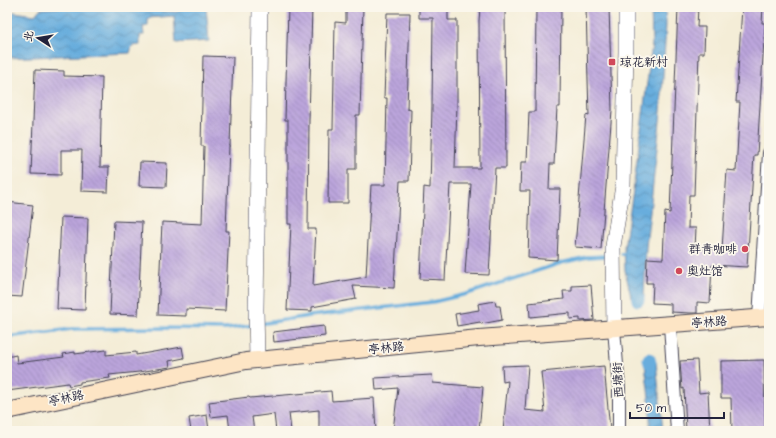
<svg xmlns="http://www.w3.org/2000/svg" width="776" height="438" font-family="'Architects Daughter','LXGW WenKai TC',sans-serif">
<defs>
<pattern id="water-waves" width="16" height="10" patternUnits="userSpaceOnUse"><rect width="16" height="10" fill="#67addd"/><path d="M0 5q4-4 8 0t8 0" fill="none" stroke="#548cb4"/></pattern>
<pattern id="building-back-hatch" width="6" height="6" patternUnits="userSpaceOnUse"><rect width="6" height="6" fill="#bba5dc"/><path d="M-1 5l2 2M0 0l6 6M5-1l2 2" fill="none" stroke="#9886b4"/></pattern>
</defs>
<rect width="100%" height="100%" fill="#fbf7ec"/>
<filter id="ink" filterUnits="userSpaceOnUse"><feTurbulence type="fractalNoise" baseFrequency=".025" numOctaves="2"/><feDisplacementMap in="SourceGraphic" scale="8" xChannelSelector="R" yChannelSelector="G"/><feConvolveMatrix kernelMatrix="1 2 1 2 8 2 1 2 1" color-interpolation-filters="sRGB"/></filter>
<filter id="wash" filterUnits="userSpaceOnUse"><feTurbulence type="fractalNoise" baseFrequency=".012" numOctaves="4" result="noise"/><feDisplacementMap in="SourceGraphic" scale="16" xChannelSelector="R" yChannelSelector="G"/><feGaussianBlur stdDeviation="0.9" result="paint"/><feColorMatrix in="noise" values="0 0 0 0 0 0 0 0 0 0 0 0 0 0 0 0 0 1.4 0 .05"/><feComposite in="paint" operator="in"/></filter>
<g filter="url(#wash)">
<rect width="100%" height="100%" fill="#f4edd7"/>
<path fill="url(#water-waves)" stroke="#44688c" d="M67,7H117L176,12L186,7H206L209,41L176,43L174,16L148,18V26L143,27L144,35H140V45L132,46L130,53L7,58V11L35,15L40,9Z
M651,7H665L666,24L661,112L646,247L644,297H631L625,270L624,247L633,191L652,44Z
M656,362L663,431H650V407L645,364Z"/>
<g fill="none" stroke-linecap="round" stroke-linejoin="round">
<path stroke="#67addd" stroke-width="3.5" d="M622,254H624
M259,324L309,316L433,302L467,294L561,263L587,257L606,256
M7,337L72,329L166,328L226,329L253,325"/>
<path stroke="#67addd" stroke-width="13" d="M638,297V300
M649,359L650,363"/>
</g>
<g id="blocks">
<path fill="url(#building-back-hatch)" d="M288,7H312L309,120L308,229H316L313,286L366,277L371,185H385L387,98H384L387,13H410L407,109L411,110L409,181H400L394,288L353,286L356,299L312,307V311L287,310L291,224H288V120H285Z
M346,7H363L360,115H356V169H348V203H328L329,129H333L335,22L346,23Z
M419,7H448V20H457V104L455,168H480L479,21L480,7H505L506,168H495L489,275L465,274L471,184H450L445,280L420,279L424,187L430,188L432,107L433,18H419Z
M536,7H561L560,107H557L554,164H550L549,189H560L557,260L528,258L530,191H520L521,162H527L529,112H535Z
M586,7H609L612,110L601,249L575,247L586,115L589,116Z
M678,7H698L697,27H705L704,53H699L694,195H689L688,228H696L695,249L722,250L727,170L736,171L740,102H736L742,7H763L762,23H765L757,155H754L747,267L712,265L710,303L697,302V313H690L671,312V304L652,303L653,283H646L647,258L663,259L665,212L670,213Z
M203,56L233,57L230,146H229L226,231H229L225,311L186,309V316L158,315L162,222L202,224L204,146H201Z
M35,70L64,71V76L102,77L100,167H109L108,192L81,191L82,150H61V175L31,174Z
M140,162L167,163L166,187L139,186Z
M7,202L33,205L22,297L7,296Z
M61,217L88,218L85,310L57,309Z
M114,221L142,222L138,315L110,314Z
M591,285L594,320L580,321V318L570,319V313L530,317L529,303L564,299L563,291H572V286Z
M495,301L496,306H500L502,320L481,324L480,322L457,326L455,314L479,310L478,304Z
M324,326L325,336L274,342L273,332Z
M182,347L184,358L169,361L170,367L139,372L109,375L110,378L80,382V384L69,386L68,383L7,391V357L16,355L17,363L64,357L63,354L75,352V354L106,350V355L136,352V355Z
M697,360L699,393L708,392L710,431H686L684,388L682,389L680,361Z
M764,360L765,431H732L731,398H721V361Z
M528,365L525,410L545,412L541,372L604,366L610,430L596,431H503L508,381L503,382L502,366Z
M432,375L433,383L483,387L479,431H393L398,388L376,390L375,378Z
M331,391L332,401L374,398L376,431H319V410L289,413L291,431H276L274,414L252,417L254,431H230L228,415L211,417L209,402L249,397L250,398Z
M207,415L209,431H191L189,418Z"/>
</g>
</g>
<g filter="url(#ink)">
<use href="#blocks" fill-opacity="0" stroke="#424052" stroke-width="1"/>
<g fill="none" stroke-linecap="round" stroke-linejoin="round">
<defs>
<path id="minor" d="M759,318L769,153
M670,325L677,431
M614,329L619,388V431"/>
<path id="tertiary" d="M614,329L613,246L623,186L626,51V7
M257,360L256,310L260,7"/>
<path id="secondary" d="M7,411L246,361L479,338L769,317"/>
</defs>
<use href="#minor" stroke="#424052" stroke-width="14"/>
<use href="#tertiary" stroke="#424052" stroke-width="16"/>
<use href="#secondary" stroke="#424052" stroke-width="18"/>
<use href="#minor" stroke="#fff" stroke-width="12"/>
<use href="#tertiary" stroke="#fff" stroke-width="15"/>
<use href="#secondary" stroke="#fde5c5" stroke-width="16"/>
</g>
</g>
<g fill="#d1495b" stroke="#fbf7ec" stroke-width="1.5">
<rect x="608" y="58" width="8" height="8" rx="2"/>
<circle cx="745" cy="249" r="4"/>
<circle cx="679" cy="271" r="4"/>
</g>
<g text-anchor="middle" stroke-width="3.5" stroke-linejoin="round" paint-order="stroke">
<g font-size="12" fill="#22223b" stroke="#fbf7ec" text-anchor="start">
<text x="620" y="66">琼花新村</text>
<text x="737" y="253" text-anchor="end">群青咖啡</text>
<text x="687" y="275">奥灶馆</text>
</g>
<g font-size="12" fill="#22223b" stroke="#fbf7ec">
<text transform="translate(709 322) rotate(-4)" y="4">亭林路</text>
<text transform="translate(386 348) rotate(-6)" y="4">亭林路</text>
<text transform="translate(618 380) rotate(-93)" y="4">西塘街</text>
<text transform="translate(66 398) rotate(-12)" y="4">亭林路</text>
</g>
</g>
<rect width="776" height="438" fill="none" stroke="#fbf7ec" stroke-width="24"/>
<g transform="translate(38 38) rotate(282)" stroke="#fbf7ec" stroke-width="3" paint-order="stroke">
<path d="M0-3L7 15L0 10L-7 15Z" fill="#22223b"/>
<text y="-6" font-size="11" font-weight="bold" text-anchor="middle" fill="#22223b">北</text>
</g>
<path d="M630 412v6h94v-6" fill="none" stroke="#22223b" stroke-width="2"/>
<text x="636" y="412" font-size="12" fill="#22223b" stroke="#fbf7ec" stroke-width="3" paint-order="stroke">50 m</text>
</svg>
